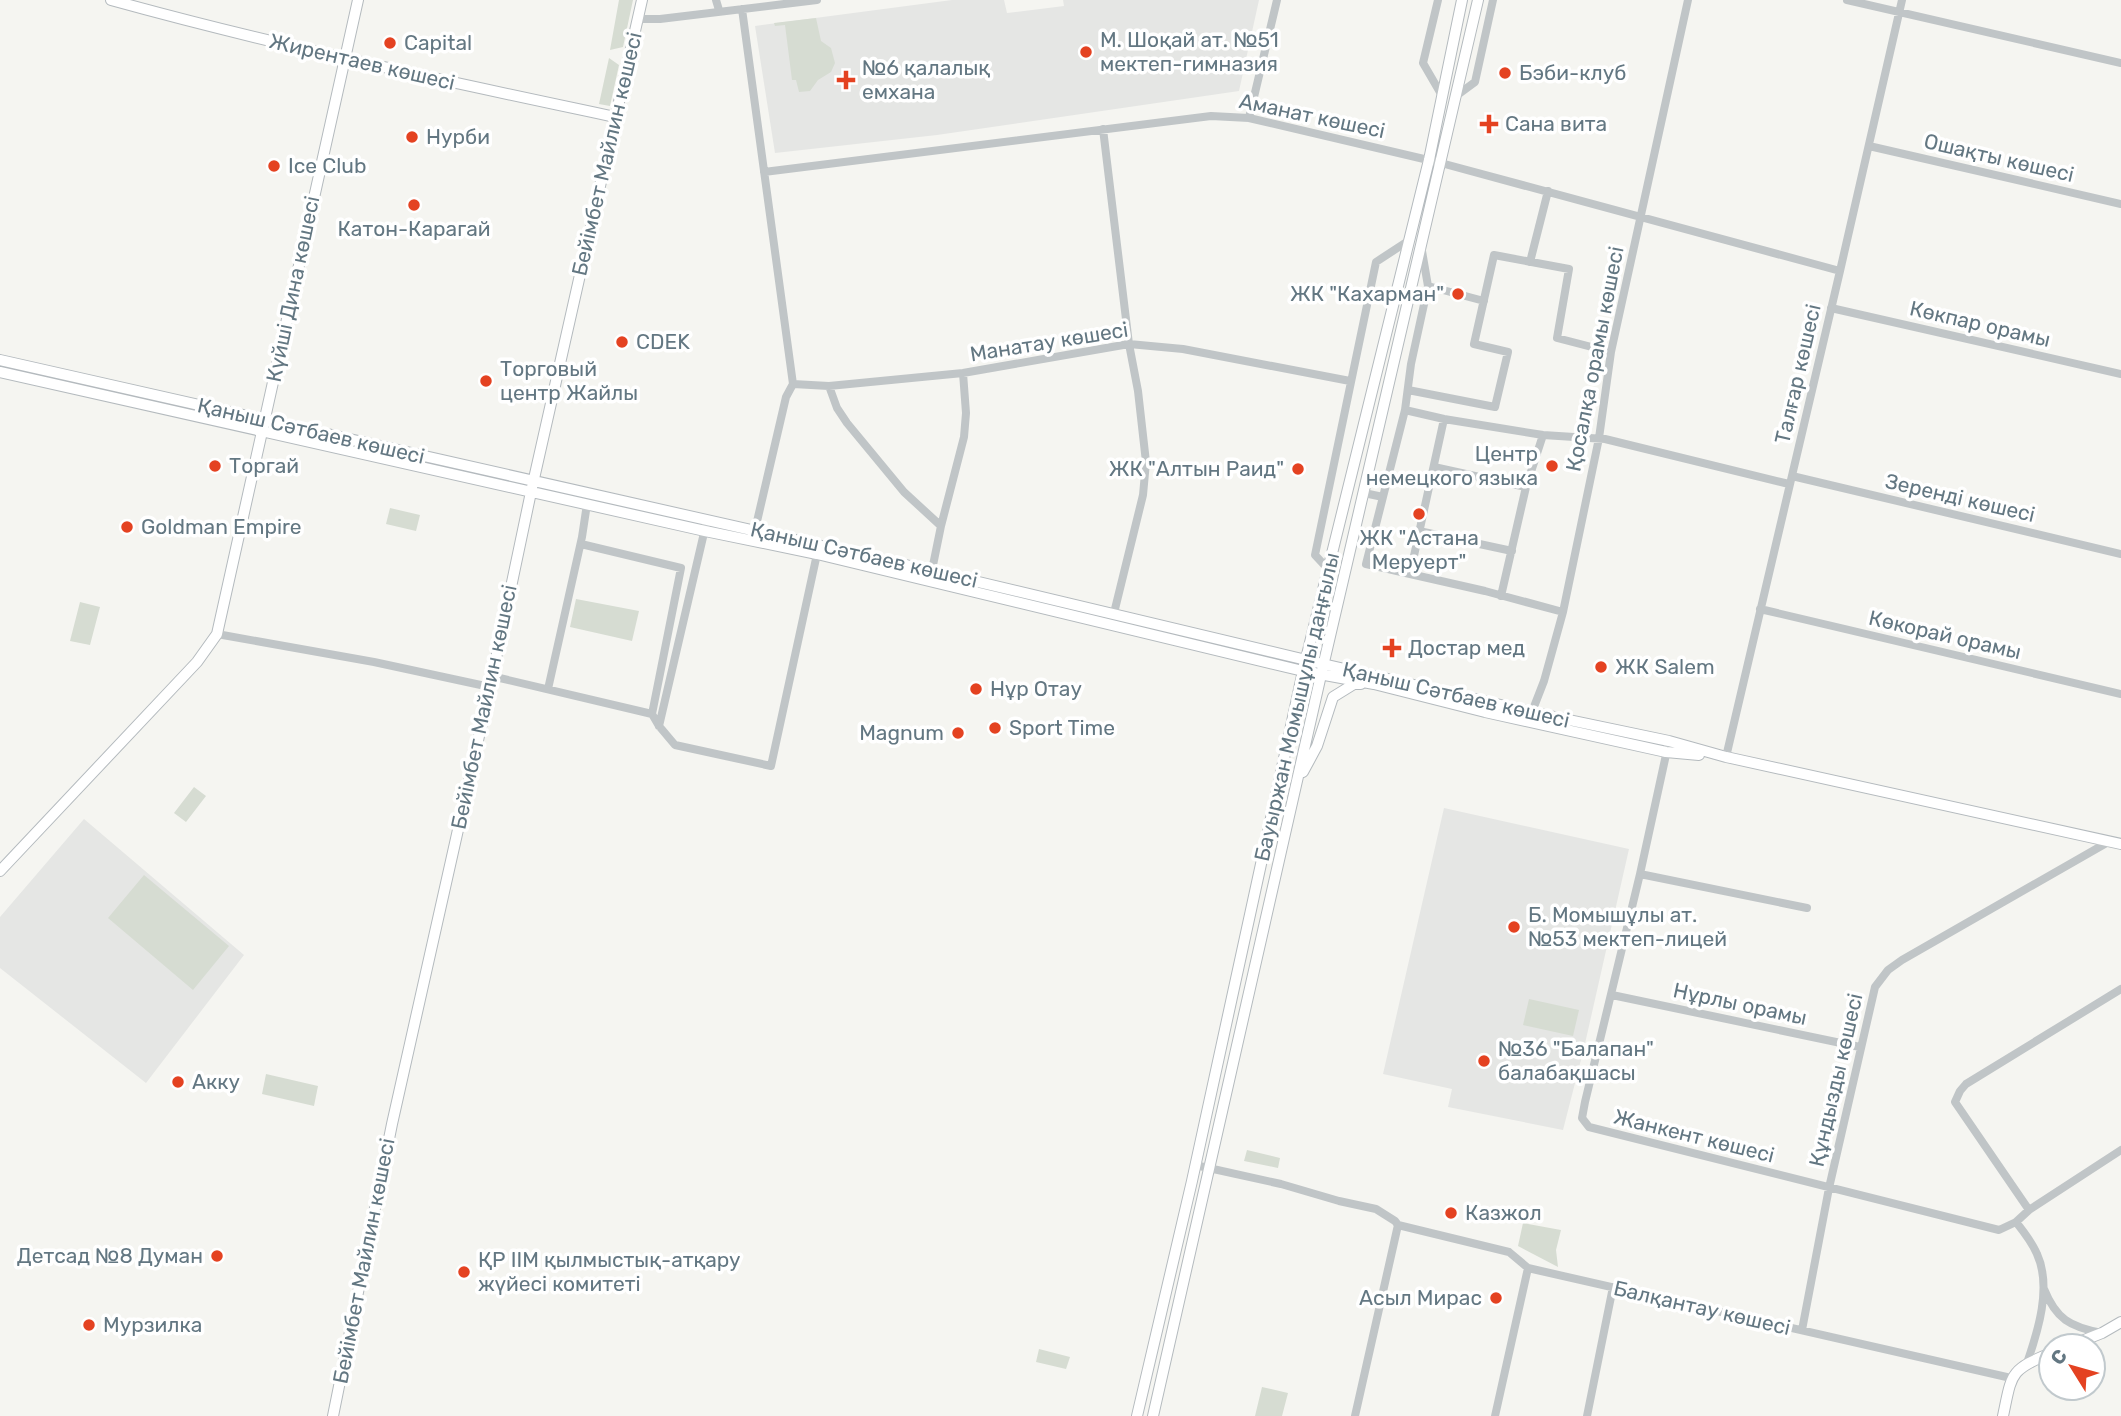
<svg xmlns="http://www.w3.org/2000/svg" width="2121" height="1416" font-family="Rubik,sans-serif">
<rect width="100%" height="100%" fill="#f5f5f1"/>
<path fill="#e5e6e4" d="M952,0H1004L1007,13L1064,6L1063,0H1259L1239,91L937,135L775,153L755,26Z
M1444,808L1629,849L1584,1048L1563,1130L1448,1107L1452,1089L1383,1074Z
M84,819L244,955L146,1083L0,968V917Z"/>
<path fill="#d6dcd2" d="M619,0H633L623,47L610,50Z
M816,18L821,41L831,48L835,63L831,72L818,80L810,91L799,92L796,80H792L785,25L775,26L774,23Z
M609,58L619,65L610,106L599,104Z
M390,508L420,515L416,531L386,524Z
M576,599L639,611L632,641L570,627Z
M80,602L100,607L90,645L70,641Z
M194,787L206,796L186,822L174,813Z
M144,875L229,946L193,990L108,918Z
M1529,999L1579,1010L1573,1036L1523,1025Z
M266,1074L318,1086L314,1106L262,1094Z
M1247,1150L1280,1158L1278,1168L1244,1161Z
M1523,1223L1561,1230L1556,1250L1558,1267L1518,1246Z
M1039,1349L1070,1357L1066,1369L1036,1362Z
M1262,1387L1288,1393L1282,1416H1255Z"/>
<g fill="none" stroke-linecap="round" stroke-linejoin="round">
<defs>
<path id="secondary" d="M111,0C277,46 446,81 615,117
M0,360L932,571L1323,664L1531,712L1669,741L1726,757L2121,844
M0,372L705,531L817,554L1303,671L1374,684L1485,712L1666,752L1699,755
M1303,772L1317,746L1333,697L1354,684H1361
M0,871L197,662L217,634L358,0
M2069,1346L2102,1333L2121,1322
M333,1416L392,1124L490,687L531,492L642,0
M1137,1416L1192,1181L1303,671L1429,160L1462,0
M1153,1416L1321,675L1478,0
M2003,1416C2012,1374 2009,1370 2051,1353"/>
</defs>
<use href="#secondary" stroke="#b4babe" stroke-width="12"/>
<path stroke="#c0c5c7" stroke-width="8" d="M716,0L719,10
M1438,0L1423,63L1441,94
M1847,0L2121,63
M742,9L793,384L786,397L755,530
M637,19H660L817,0
M1456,96L1475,82L1493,0
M1249,118L1277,0
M1103,129L1129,344L1138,391L1146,462L1143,495L1114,613
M1869,146L2121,204
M764,172L1211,116L1249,118L1441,163L1840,271
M1422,251L1428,286L1411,364L1405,410L1366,564L1485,591L1563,612
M1530,262L1548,191
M1428,286L1484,301
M1831,308L2121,374
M793,384L829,386L963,373L1129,344L1183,349L1350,381
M829,386L837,408L847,423L904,492L941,526L931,575
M1408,390L1495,407L1508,352L1474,344L1494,255L1569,269L1557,338L1611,352
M1405,410L1444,419L1543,435L1605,439L1789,484
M1434,467L1526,487
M1792,476L2121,554
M1364,493L1383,497
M941,526L964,437L966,413L963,373
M1419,531L1512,551
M581,544L681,568L652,714
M1328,569L1315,555L1376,262L1408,241
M1410,574L1444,419
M1501,596L1526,487L1543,435
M1760,609L2121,694
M217,634L374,662L490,687
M491,676L652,714L659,726L675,745L771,766L817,554
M548,689L582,537L587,504
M1530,717L1544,681L1563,612L1599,438L1611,352L1688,0
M659,726L707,520
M1669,741L1640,874L1585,1102L1582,1118L1589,1127L1999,1230L2016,1222L2029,1210L2121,1150
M1726,757L1840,271L1902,0
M1640,874L1807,908
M1612,995L1860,1047
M1195,1165L1281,1184L1339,1201L1376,1209L1395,1221L1398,1225L1509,1252L1528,1268L2011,1378
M2029,1210L1955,1102L1960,1091L1966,1084L2121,989
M2016,1222C2024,1232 2032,1242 2037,1254C2052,1287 2038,1331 2027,1363
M2044,1289C2056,1319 2070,1327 2102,1333
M1802,1330L1829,1188L1875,987L1888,970L1902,960L2110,841
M1355,1416L1398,1225
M1495,1416L1528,1268
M1587,1416L1613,1287"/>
<use href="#secondary" stroke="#fff" stroke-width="10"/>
</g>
<g fill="#e44221" stroke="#fff" stroke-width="2.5">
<circle cx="390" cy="43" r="7"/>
<circle cx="1086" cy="52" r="7"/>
<circle cx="1505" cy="73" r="7"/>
<path d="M842.5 69.5h7v7h7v7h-7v7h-7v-7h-7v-7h7z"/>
<path d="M1485.5 113.5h7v7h7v7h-7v7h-7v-7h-7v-7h7z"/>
<circle cx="412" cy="137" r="7"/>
<circle cx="274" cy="166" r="7"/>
<circle cx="414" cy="205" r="7"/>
<circle cx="1458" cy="294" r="7"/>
<circle cx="622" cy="342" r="7"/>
<circle cx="486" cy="381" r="7"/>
<circle cx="215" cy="466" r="7"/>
<circle cx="1552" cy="466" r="7"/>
<circle cx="1298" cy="469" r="7"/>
<circle cx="1419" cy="514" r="7"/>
<circle cx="127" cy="527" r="7"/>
<path d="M1388.5 637.5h7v7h7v7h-7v7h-7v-7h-7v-7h7z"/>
<circle cx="1601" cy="667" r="7"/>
<circle cx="976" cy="689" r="7"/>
<circle cx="995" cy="728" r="7"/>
<circle cx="958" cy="733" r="7"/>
<circle cx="1514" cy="927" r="7"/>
<circle cx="1484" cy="1061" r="7"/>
<circle cx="178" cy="1082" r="7"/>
<circle cx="1451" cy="1213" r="7"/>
<circle cx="217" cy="1256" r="7"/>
<circle cx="464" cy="1272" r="7"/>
<circle cx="1496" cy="1298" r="7"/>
<circle cx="89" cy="1325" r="7"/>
</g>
<g text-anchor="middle" stroke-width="7" stroke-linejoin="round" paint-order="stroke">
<g font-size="21" fill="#637782" stroke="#fff" text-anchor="start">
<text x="1100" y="47">М. Шоқай ат. №51<tspan x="1100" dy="24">мектеп-гимназия</tspan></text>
<text x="404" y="50">Capital</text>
<text x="862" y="75">№6 қалалық<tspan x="862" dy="24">емхана</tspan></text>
<text x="1519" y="80">Бэби-клуб</text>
<text x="1505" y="131">Сана вита</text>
<text x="426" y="144">Нурби</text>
<text x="288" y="173">Ice Club</text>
<text x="414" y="236" text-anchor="middle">Катон-Карагай</text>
<text x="1444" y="301" text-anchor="end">ЖК "Кахарман"</text>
<text x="636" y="349">CDEK</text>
<text x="500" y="376">Торговый<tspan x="500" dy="24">центр Жайлы</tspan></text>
<text x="1538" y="461" text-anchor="end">Центр<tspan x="1538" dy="24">немецкого языка</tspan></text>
<text x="229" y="473">Торгай</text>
<text x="1284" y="476" text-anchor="end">ЖК "Алтын Раид"</text>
<text x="141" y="534">Goldman Empire</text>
<text x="1419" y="545" text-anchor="middle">ЖК "Астана<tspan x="1419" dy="24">Меруерт"</tspan></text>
<text x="1408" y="655">Достар мед</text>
<text x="1615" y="674">ЖК Salem</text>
<text x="990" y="696">Нұр Отау</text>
<text x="1009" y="735">Sport Time</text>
<text x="944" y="740" text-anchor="end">Magnum</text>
<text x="1528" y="922">Б. Момышұлы ат.<tspan x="1528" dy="24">№53 мектеп-лицей</tspan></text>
<text x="1498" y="1056">№36 "Балапан"<tspan x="1498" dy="24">балабақшасы</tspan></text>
<text x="192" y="1089">Акку</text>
<text x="1465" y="1220">Казжол</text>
<text x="203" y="1263" text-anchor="end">Детсад №8 Думан</text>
<text x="478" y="1267">ҚР ІІМ қылмыстық-атқару<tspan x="478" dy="24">жүйесі комитеті</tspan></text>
<text x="1482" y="1305" text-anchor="end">Асыл Мирас</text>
<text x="103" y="1332">Мурзилка</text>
</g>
<g font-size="21" fill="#637782" stroke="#fff">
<text transform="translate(362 62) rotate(13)" y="7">Жирентаев көшесі</text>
<text transform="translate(1312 116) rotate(12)" y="7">Аманат көшесі</text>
<text transform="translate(607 154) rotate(-77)" y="7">Бейімбет Майлин көшесі</text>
<text transform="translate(1999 158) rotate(13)" y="7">Ошақты көшесі</text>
<text transform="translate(293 289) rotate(-78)" y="7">Күйші Дина көшесі</text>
<text transform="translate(1980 324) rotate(13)" y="7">Көкпар орамы</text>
<text transform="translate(1049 342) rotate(-9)" y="7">Манатау көшесі</text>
<text transform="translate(1595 359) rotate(-79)" y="7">Қосалқа орамы көшесі</text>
<text transform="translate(1798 374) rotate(-77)" y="7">Талғар көшесі</text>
<text transform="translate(311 431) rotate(13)" y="7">Қаныш Сәтбаев көшесі</text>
<text transform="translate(1960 498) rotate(13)" y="7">Зеренді көшесі</text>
<text transform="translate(864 555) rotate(13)" y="7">Қаныш Сәтбаев көшесі</text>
<text transform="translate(1945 635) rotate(13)" y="7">Көкорай орамы</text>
<text transform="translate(1456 695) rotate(13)" y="7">Қаныш Сәтбаев көшесі</text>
<text transform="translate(484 707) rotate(-78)" y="7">Бейімбет Майлин көшесі</text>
<text transform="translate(1297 707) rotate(-77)" y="7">Бауыржан Момышұлы даңғылы</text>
<text transform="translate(1740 1004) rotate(12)" y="7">Нұрлы орамы</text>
<text transform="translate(1836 1080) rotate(-77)" y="7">Құндызды көшесі</text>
<text transform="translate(1694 1136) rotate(14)" y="7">Жанкент көшесі</text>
<text transform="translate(364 1261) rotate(-79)" y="7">Бейімбет Майлин көшесі</text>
<text transform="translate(1702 1308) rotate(13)" y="7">Балқантау көшесі</text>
</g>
</g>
<g transform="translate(2072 1367) rotate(307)"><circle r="33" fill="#ffffff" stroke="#c1c9cd" stroke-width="2"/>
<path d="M0-5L12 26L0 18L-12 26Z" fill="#e44221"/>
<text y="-10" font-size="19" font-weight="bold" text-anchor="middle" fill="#637782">С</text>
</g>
</svg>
